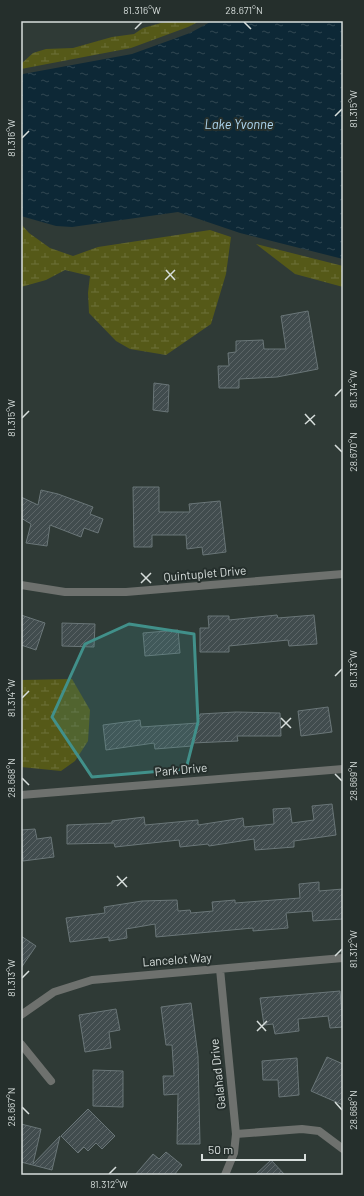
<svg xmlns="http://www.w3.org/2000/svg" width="364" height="1196" font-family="Barlow,sans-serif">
<defs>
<pattern id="wetland-marsh" width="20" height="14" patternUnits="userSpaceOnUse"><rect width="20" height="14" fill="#555918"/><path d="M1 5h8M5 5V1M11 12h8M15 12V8" fill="none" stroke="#6d7039"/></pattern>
<pattern id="water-ripples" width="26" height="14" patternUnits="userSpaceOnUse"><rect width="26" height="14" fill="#0d2836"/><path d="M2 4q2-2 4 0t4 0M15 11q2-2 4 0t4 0" fill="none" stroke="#304752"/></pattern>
<pattern id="building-hatch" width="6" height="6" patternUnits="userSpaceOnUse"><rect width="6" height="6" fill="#414c4e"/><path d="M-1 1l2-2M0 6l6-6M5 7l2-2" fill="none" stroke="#5c6567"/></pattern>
</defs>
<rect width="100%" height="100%" fill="#2f3a36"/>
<path fill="url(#wetland-marsh)" d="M177,21H200L188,27L131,48L21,69V64L33,53L46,49L73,48L112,37L134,34L143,28L161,23Z
M21,224L29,233L50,248L73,256L98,247L210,230L231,237L226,274L211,324L166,355L130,349L116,341L89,313L88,293L90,276L65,270L46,280L21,287Z
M256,244L343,266V287L295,274Z
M72,679L90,710L88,741L75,761L61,771L21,767V680Z"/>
<path fill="url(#water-ripples)" d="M212,21H343V259L240,233L178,212L72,227L56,226L21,216V77L23,74L132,54L190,33Z"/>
<path fill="url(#building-hatch)" stroke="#6a7678" d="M308,311L318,369L277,377L239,379V388H219L218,366H229L228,353L236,352V341L263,340L264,349H286L281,316Z
M154,383L169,385L168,412L153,410Z
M133,487H159V512H190L189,504L220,501L226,552L203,555L202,547L187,549L186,535H152V547H134Z
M41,490L58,494L93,507L90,514L103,519L98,533L84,528L81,537L50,525L47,546L26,543L31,524L21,518V497L38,505Z
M21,615L45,623L36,650L21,645Z
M277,615L278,618L314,615L317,644L289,646L288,640L229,646V652H200V628H209L208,616H229V620Z
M62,623L95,624L94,647L62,646Z
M178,630L180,653L145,656L143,633Z
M328,707L332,732L301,736L298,711Z
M236,712L280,713L281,736H237L238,741L192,743V746L155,749L154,743L106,750L103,725L140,720L141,727L198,723V716H200V714Z
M332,804L336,835L294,841V847L255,850L254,839L209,846L208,844L180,847L179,840L115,847L114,843L67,844V825L112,823V821L144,817L145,825L198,820V825L243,818L244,827L274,824L273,809L290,808L292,823L314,820L312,806Z
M35,829L37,839L51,837L54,857L23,861L21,830Z
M319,882V891L343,889V919L313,921L312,911L286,913L288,928L253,931V928L156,937L155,924L126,929L127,938L109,941V937L70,942L66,918L105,913L104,907L142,901L177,900L178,911L190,910L191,913L213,911L212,902L235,900V903L300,898L299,884Z
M21,936L36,946L21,968Z
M340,991L343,1027L330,1028L328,1016L298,1019L299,1031L275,1034L273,1024L264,1025L260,998Z
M191,1003L198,1056L200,1144H177L178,1094L164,1095L163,1076H174L172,1045H166L161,1007Z
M116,1009L120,1030L109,1032L111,1048L85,1052L79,1015Z
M327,1057L343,1064V1105L311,1091Z
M297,1058L299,1095L279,1097L278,1080H263L262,1061Z
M93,1070L123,1071V1107L93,1106Z
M88,1109L115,1136L102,1149L96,1143L88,1151L84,1147L78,1153L61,1136Z
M21,1124L41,1129L33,1164L60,1136L52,1170L21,1162Z
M166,1152L182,1165L174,1175H135L153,1154L159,1159Z
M271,1160L285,1175H255Z"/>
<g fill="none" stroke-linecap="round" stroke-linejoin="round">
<path stroke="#6e716e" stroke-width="8" d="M21,585L65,592H126L343,574
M21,795L343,769
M220,969L236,1134L234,1153L225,1175
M21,1015L54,992L92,980L343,958
M21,1044L51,1081
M236,1134L302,1129L319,1131L343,1149"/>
</g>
<path fill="#41908a" fill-opacity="0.2" stroke="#41908a" stroke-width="3" stroke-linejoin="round" d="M129,624L194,634L198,722L186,769L92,777L52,717L85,644Z"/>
<path fill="none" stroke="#d7dedc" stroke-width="1.5" d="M244,22L251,29M135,29L142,22M335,116L342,109M22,138L29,131M166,270L175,280M165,280L175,270M335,396L342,389M305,414L315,425M22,418L29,411M305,424L315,415M335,445L342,452M141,573L151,583M141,583L151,573M335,676L342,669M22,698L29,691M281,718L291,728M281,728L291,718M335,774L342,781M22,778L29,785M117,876L127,887M117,886L127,877M335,956L342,949M22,978L29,971M257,1021L266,1031M257,1031L267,1021M335,1102L342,1110M22,1107L29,1114M109,1174L116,1167"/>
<g text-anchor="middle" stroke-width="4" stroke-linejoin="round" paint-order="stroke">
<g font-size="12" fill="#d7dedc" stroke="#252f2c">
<text transform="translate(205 574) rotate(-5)" y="4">Quintuplet Drive</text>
<text transform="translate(181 770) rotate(-5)" y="4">Park Drive</text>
<text transform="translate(177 960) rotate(-4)" y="4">Lancelot Way</text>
<text transform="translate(218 1074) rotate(-96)" y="4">Galahad Drive</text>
</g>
<g font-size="13" font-style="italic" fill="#afd7f0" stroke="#252f2c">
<text x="239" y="129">Lake Yvonne</text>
</g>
</g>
<rect width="364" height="1196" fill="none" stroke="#252f2c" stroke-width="44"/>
<path d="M202 1154v6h103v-6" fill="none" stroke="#d7dedc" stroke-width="2"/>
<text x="208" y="1154" font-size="12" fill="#d7dedc" stroke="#252f2c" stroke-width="3" paint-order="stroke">50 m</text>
<rect x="22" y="22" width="320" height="1152" fill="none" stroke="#d7dedc" stroke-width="1.5"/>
<g font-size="10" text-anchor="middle" fill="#d7dedc">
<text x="142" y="14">81.316°W</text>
<text x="244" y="14">28.671°N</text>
<text transform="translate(353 109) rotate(-90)" y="4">81.315°W</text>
<text transform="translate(11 138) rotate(-90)" y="4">81.316°W</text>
<text transform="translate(353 389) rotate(-90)" y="4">81.314°W</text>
<text transform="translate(11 418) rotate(-90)" y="4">81.315°W</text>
<text transform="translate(353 452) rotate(-90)" y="4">28.670°N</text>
<text transform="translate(353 669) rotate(-90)" y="4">81.313°W</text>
<text transform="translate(11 698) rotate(-90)" y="4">81.314°W</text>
<text transform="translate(11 778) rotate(-90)" y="4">28.668°N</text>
<text transform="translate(353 781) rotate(-90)" y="4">28.669°N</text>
<text transform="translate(353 949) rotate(-90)" y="4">81.312°W</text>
<text transform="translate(11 978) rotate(-90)" y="4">81.313°W</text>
<text transform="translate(11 1107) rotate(-90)" y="4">28.667°N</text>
<text transform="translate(353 1110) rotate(-90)" y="4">28.668°N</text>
<text x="109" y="1188">81.312°W</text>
</g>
</svg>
